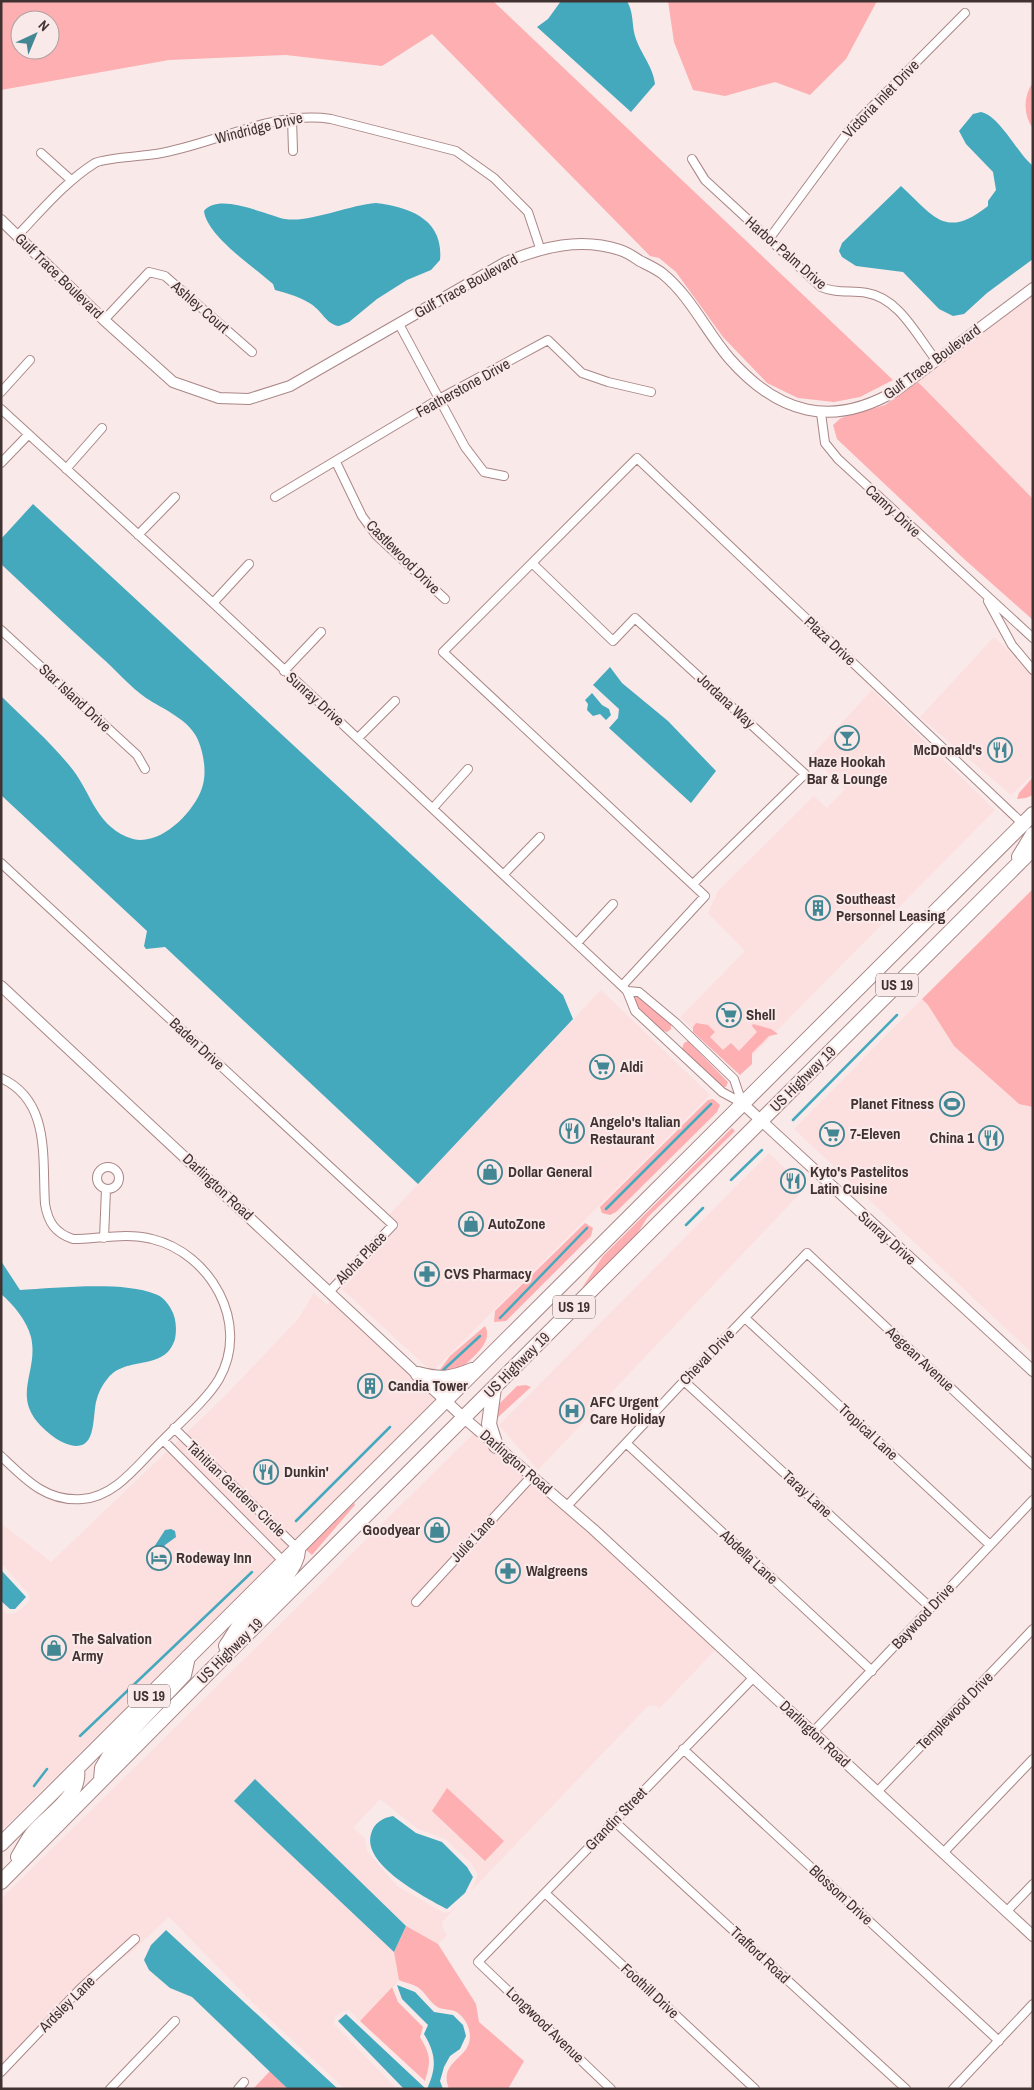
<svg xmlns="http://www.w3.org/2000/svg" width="1034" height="2090" font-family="'Archivo Narrow',sans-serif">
<rect width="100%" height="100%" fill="#fae9e9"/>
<path fill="#fcdfdf" d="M1033,294V501L915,379Z
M994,637L1033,674V774L1011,795L920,717Z
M872,690L995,810L736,1072L680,1017L745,951L708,913L718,891L814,796L827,808L845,789L811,756Z
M601,990L710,1095L432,1372L342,1289L400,1226L389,1215Z
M922,999L928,1005L954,1046L1019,1104L1033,1107V1354L794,1129Z
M769,1153L805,1188L538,1470L499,1425Z
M314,1293L327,1305L332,1300L437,1399L1,1831V1609L6,1613L14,1614L25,1606L30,1599L29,1594L1,1563V1523L51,1562L225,1396L298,1319Z
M474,1433L564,1510L716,1649L659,1709L655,1705L648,1706L471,1891L478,1874L471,1863L445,1839L418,1829L380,1799L353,1828L365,1838L367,1851L397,1886L444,1913L450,1912L457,1906L443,1921L442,1926L447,1936L438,1944L406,1926L255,1779L234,1801L394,1952L399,1980L360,2021L349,2010L343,2011L335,2017L334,2024L397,2089H345L261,2011L169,1917L130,1953L110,1966L96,1970L5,2073L1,2070V1899Z"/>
<path fill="#fdafb1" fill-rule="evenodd" d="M1,1H493L893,380L860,397L834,402L798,398L767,383L723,337L676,272L659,258L650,256L432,34L382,66L286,55L169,60L1,90ZM20,20H50V50H20Z
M668,1H877L846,59L810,95L775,82L725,96L693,90L674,42Z
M1033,82V129C1023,114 1023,97 1033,82Z
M918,382L1033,499V620L963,558L837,439L833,425L841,418L885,405Z
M1033,777V795L1026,798L1017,799L1019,793Z
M1033,889V1107L1019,1104L954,1046L928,1005L922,999Z
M635,995L645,999L671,1023V1029L667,1032C655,1029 636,1009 633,997Z
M696,1023L708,1025L715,1032L710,1037L723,1050L731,1043L739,1051L757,1032L752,1026L753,1024L771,1029L778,1034L769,1036L752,1053V1064L740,1075L693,1032V1027Z
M688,1041L728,1082L726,1087H723L682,1049L684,1043Z
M713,1099L720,1105L717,1112L616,1212L610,1215L602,1213L600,1207L708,1100Z
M732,1128L735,1131L647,1218L634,1239L582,1288L603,1256Z
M585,1223L593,1228L591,1236L506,1321L494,1322L495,1311Z
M485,1326C495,1343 468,1361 457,1372L439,1371L450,1356Z
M526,1385L531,1387L495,1420L498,1405L517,1386Z
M354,1503L355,1505L312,1555L306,1550Z
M447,1788L504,1841L485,1861L432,1811Z
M406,1926L438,1944L476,2004L479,2022L524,2061L508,2089H449C442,2071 451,2065 463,2053C475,2041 470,2022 458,2013C452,2008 442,2011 436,2006C430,2002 426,1994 420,1989C415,1984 405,1983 399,1980L392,1987L398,2002L423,2027L420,2037C431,2056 431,2060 425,2081L360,2021L399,1980L394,1952Z
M270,2071L288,2089H253Z"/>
<path fill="#44a9bd" d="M561,1H627C633,12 632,20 634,32C638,51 653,65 655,84L631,112L537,27L548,19Z
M981,112C1000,116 1017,153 1033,166V259L987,293L964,314L953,316L939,309L903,272L856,266L842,257L839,251L842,243L901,186C934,216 945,240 988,206V201L996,190L993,172L966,144L959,131L973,114Z
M376,203C409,207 444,219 440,260L431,270L407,280L377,299L349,322L339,326C327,325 321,310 311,304C300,297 287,293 275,290L273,284C255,268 207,236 204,211C219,192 266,215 285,219C309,223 349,205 376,203Z
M33,504L563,995L573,1019L418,1184L165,947L146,949L144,946L147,931L1,795V696C25,720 52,743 73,770C92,795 97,828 133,839C161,846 194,812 202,788C207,774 204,754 198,740C190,720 163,709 146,698C130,687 116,670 101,657C67,626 34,595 1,564V539Z
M610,667L622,683L668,721L716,771L691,803L609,728L618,718L619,709L593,685Z
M592,693L602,705L609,709L611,715L606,720L600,714L593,716L587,710L588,704L585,700Z
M1,1261L20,1290C55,1288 124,1281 155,1294C162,1296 168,1303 171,1309C176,1317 177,1329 175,1339C165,1372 127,1355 108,1378C102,1385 98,1393 96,1402C92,1421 97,1458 62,1442C54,1438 47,1432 41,1426C11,1395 39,1372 31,1337C27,1321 13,1304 1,1294Z
M171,1529L175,1531L176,1537L165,1545L161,1554H155L154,1547L165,1530Z
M1,1570L26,1597L15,1609H10L1,1601Z
M255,1779L406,1926L394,1952L234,1801Z
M393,1816L416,1833L442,1842L467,1867L473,1877L465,1893L447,1909C425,1897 362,1865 371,1834C374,1823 382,1818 393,1816Z
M166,1930L338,2089H288L192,1997L170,1988L149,1970L144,1960L151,1945Z
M397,1985L415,1992L434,2012L453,2015L463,2025L466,2036L460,2049L450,2056L444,2067L440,2081L443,2089H427C437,2067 436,2054 424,2034L428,2025L402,1999Z
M346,2014L426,2089H404L338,2021Z"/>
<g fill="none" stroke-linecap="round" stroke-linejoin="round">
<path stroke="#44a9bd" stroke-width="2.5" d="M793,1120L897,1015
M731,1180L762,1150
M606,1209L711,1104
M686,1225L703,1208
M500,1318L587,1228
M441,1372L480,1336
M296,1521L390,1427
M80,1736L252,1572
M34,1786L47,1769"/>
<defs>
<path id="minor" d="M292,118L293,151
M41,153L71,180
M692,159L705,180L821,287C837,294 851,290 867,293C899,298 917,336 936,360
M17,236C42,210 65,182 95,163C105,158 143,156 156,154C213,145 272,110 331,119L456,151L494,178L528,212L540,248
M769,239L851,128L965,13
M104,320L149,272L165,276L252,352
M399,324L465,447L484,472L504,476
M1,392L30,360
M1,409L213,603L622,986L627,991L635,1011L722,1092L742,1103
M821,413L825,443L838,459L1033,638
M336,462L362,516L376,535L445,599
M1,463L28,435
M66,469L102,428
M275,497L439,399L548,340L582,373L608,382L651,392
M138,535L175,497
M533,564L613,641L635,618L805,774L693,884
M988,601L1012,645L1033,670
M213,603L249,564
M1,630L137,755L145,769
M284,671L321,632
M358,738L395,701
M433,808L468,769
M1,863L393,1225L330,1291
M504,874L540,837
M577,943L613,904
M622,986L705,896L443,652L637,458L1023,824
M627,991L639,992L676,1023L734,1079L742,1103
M1,1078C51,1101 42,1158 45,1204C48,1222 55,1233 73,1239C98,1239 127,1232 152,1239C210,1253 251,1323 219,1379C207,1400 175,1427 157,1446C136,1467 114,1497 82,1499C46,1502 25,1479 1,1456
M97 1178a11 11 0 1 1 22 0a11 11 0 1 1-22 0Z
M104,1238L106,1189
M745,1318L990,1545
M684,1381L931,1608
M174,1428L298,1549
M163,1440L284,1562
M626,1443L872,1671
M567,1506L684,1381L807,1253L1033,1465
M416,1602L531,1477
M813,1732L1033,1500
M683,1749L999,2041
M877,1792L1033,1629
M614,1821L906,2089
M943,1853L1033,1759
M545,1893L755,2089
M1007,1911L1033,1884
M1,2072L80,1989L135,1939
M110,2089L175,2021
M238,2089L244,2082
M611,2089L478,1962L754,1677
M953,2089L1033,2004"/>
<path id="tertiary" d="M1,220L104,320L173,382L219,398L249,399L290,386L506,262C543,247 580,237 620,250C627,252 634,257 640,261C648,265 657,269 663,274C691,297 706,331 729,358C778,414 832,429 897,390L1033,288
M1,986L464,1418L593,1529L1033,1936
M742,1103L1033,1371"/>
<path id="trunk" d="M1019,857L1033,834
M418,1374C440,1380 451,1379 472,1370
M494,1388L489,1424L496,1446
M226,1646C232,1637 238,1626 246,1617C261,1600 297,1574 298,1551
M101,1780L102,1768L112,1751L184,1675L188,1657
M1,1844L1033,814
M18,1857C22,1850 27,1841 32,1834C48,1814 81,1798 77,1769
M1,1882L209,1672L1033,849"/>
</defs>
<use href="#minor" stroke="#aa8686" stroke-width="10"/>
<use href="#tertiary" stroke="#aa8686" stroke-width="12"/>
<use href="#trunk" stroke="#aa8686" stroke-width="16"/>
<use href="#minor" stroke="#fff" stroke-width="8"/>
<use href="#tertiary" stroke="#fff" stroke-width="10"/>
<use href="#trunk" stroke="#fff" stroke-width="14"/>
</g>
<defs>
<symbol id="bar-ring" viewBox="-11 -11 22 22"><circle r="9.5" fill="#fae9e9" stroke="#438795" stroke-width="1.5"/><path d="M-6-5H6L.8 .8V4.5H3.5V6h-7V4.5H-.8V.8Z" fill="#438795"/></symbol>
<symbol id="restaurant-ring" viewBox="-11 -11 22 22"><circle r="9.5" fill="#fae9e9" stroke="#438795" stroke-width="1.5"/><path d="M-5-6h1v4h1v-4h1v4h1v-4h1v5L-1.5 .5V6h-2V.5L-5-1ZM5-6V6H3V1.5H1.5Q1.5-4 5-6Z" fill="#438795"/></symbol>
<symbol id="building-ring" viewBox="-11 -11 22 22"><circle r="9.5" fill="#fae9e9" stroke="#438795" stroke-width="1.5"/><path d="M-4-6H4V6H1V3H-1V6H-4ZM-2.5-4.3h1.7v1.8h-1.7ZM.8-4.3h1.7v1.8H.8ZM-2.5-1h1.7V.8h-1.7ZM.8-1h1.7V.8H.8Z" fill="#438795"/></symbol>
<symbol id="supermarket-ring" viewBox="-11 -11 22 22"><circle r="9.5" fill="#fae9e9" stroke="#438795" stroke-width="1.5"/><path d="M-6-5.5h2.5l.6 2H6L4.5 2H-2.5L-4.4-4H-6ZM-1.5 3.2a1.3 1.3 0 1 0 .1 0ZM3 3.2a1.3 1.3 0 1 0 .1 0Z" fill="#438795"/></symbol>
<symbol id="stadium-ring" viewBox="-11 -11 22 22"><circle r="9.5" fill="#fae9e9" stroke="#438795" stroke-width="1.5"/><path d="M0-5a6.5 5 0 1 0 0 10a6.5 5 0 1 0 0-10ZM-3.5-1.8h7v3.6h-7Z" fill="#438795"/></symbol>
<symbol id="shop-ring" viewBox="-11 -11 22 22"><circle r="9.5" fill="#fae9e9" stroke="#438795" stroke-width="1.5"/><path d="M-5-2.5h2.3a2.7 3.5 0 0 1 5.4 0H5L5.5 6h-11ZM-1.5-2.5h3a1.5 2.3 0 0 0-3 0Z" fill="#438795"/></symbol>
<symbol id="pharmacy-ring" viewBox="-11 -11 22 22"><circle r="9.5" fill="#fae9e9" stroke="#438795" stroke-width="1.5"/><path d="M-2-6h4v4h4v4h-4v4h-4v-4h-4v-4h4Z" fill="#438795"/></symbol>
<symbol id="hospital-ring" viewBox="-11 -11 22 22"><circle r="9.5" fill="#fae9e9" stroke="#438795" stroke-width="1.5"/><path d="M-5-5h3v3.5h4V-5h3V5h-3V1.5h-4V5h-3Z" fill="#438795"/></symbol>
<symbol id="hotel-ring" viewBox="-11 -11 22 22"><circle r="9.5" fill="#fae9e9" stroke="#438795" stroke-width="1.5"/><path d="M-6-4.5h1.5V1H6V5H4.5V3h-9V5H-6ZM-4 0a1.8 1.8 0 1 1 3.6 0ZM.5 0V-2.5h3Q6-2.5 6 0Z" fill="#438795"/></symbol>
</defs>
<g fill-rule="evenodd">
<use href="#bar-ring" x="833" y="724" width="28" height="28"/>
<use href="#restaurant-ring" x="986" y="736" width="28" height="28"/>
<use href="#building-ring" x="804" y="894" width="28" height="28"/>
<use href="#supermarket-ring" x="715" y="1001" width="28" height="28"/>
<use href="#supermarket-ring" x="588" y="1053" width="28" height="28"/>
<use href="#stadium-ring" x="938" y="1090" width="28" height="28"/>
<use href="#restaurant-ring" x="558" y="1117" width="28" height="28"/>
<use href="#supermarket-ring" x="818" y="1120" width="28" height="28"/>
<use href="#restaurant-ring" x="977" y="1124" width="28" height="28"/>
<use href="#shop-ring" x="476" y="1158" width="28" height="28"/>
<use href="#restaurant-ring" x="779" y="1167" width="28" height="28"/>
<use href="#shop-ring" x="457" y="1210" width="28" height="28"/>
<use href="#pharmacy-ring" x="413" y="1260" width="28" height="28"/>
<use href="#building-ring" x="356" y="1372" width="28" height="28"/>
<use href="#hospital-ring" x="558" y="1397" width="28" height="28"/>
<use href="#restaurant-ring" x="252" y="1458" width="28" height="28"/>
<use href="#shop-ring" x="423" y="1516" width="28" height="28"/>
<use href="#hotel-ring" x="145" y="1544" width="28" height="28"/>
<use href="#pharmacy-ring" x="494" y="1557" width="28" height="28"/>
<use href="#shop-ring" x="40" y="1634" width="28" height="28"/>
</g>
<g text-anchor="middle" stroke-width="4.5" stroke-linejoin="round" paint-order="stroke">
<g fill="#fae9e9" stroke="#786969" stroke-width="1">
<rect x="876" y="973.5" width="42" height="23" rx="4"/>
<rect x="553" y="1295.5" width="42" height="23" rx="4"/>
<rect x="128" y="1684.5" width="42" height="23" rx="4"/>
</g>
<g font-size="14" font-weight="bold" fill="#413232">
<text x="897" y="990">US 19</text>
<text x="574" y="1312">US 19</text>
<text x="149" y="1701">US 19</text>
</g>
<g font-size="15" fill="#413232" stroke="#fae9e9">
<text transform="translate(881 99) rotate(-46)" y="5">Victoria Inlet Drive</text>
<text transform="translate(259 128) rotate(-14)" y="5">Windridge Drive</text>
<text transform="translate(786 253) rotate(41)" y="5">Harbor Palm Drive</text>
<text transform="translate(59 276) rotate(44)" y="5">Gulf Trace Boulevard</text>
<text transform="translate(466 286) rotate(-29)" y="5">Gulf Trace Boulevard</text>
<text transform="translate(200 307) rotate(41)" y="5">Ashley Court</text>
<text transform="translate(932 362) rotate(-36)" y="5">Gulf Trace Boulevard</text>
<text transform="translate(463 388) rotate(-29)" y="5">Featherstone Drive</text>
<text transform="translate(893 511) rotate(43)" y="5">Camry Drive</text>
<text transform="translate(403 557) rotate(45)" y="5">Castlewood Drive</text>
<text transform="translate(830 641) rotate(43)" y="5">Plaza Drive</text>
<text transform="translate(75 698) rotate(43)" y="5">Star Island Drive</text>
<text transform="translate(315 699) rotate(42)" y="5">Sunray Drive</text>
<text transform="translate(726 701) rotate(43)" y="5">Jordana Way</text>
<text transform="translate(197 1044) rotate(43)" y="5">Baden Drive</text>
<text transform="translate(803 1079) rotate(-45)" y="5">US Highway 19</text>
<text transform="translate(218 1187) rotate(43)" y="5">Darlington Road</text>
<text transform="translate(887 1238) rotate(42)" y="5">Sunray Drive</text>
<text transform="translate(361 1258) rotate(-46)" y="5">Aloha Place</text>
<text transform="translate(707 1357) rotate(-46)" y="5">Cheval Drive</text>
<text transform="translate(920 1359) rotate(43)" y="5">Aegean Avenue</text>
<text transform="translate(517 1365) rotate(-45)" y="5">US Highway 19</text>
<text transform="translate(868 1432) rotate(43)" y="5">Tropical Lane</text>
<text transform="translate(516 1462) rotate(41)" y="5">Darlington Road</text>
<text transform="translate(236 1489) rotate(44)" y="5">Tahitian Gardens Circle</text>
<text transform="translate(807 1494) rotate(43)" y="5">Taray Lane</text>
<text transform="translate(473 1539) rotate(-47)" y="5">Julie Lane</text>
<text transform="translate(749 1557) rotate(43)" y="5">Abdella Lane</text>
<text transform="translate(923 1616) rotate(-47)" y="5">Baywood Drive</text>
<text transform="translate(230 1651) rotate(-45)" y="5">US Highway 19</text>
<text transform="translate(955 1711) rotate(-46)" y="5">Templewood Drive</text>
<text transform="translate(815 1734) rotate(43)" y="5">Darlington Road</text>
<text transform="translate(616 1819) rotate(-46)" y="5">Grandin Street</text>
<text transform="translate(841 1895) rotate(43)" y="5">Blossom Drive</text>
<text transform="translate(760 1955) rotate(43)" y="5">Trafford Road</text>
<text transform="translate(650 1991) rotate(43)" y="5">Foothill Drive</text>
<text transform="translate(67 2004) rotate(-45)" y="5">Ardsley Lane</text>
<text transform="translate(545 2025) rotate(44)" y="5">Longwood Avenue</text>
</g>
<g font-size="15" font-weight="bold" fill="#413232" stroke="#fae9e9" text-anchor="start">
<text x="982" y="755" text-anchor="end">McDonald's</text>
<text x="847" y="767" text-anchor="middle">Haze Hookah<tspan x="847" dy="17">Bar &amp; Lounge</tspan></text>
<text x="836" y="904">Southeast<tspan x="836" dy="17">Personnel Leasing</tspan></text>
<text x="746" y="1020">Shell</text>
<text x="620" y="1072">Aldi</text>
<text x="934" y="1109" text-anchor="end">Planet Fitness</text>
<text x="590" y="1127">Angelo's Italian<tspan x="590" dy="17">Restaurant</tspan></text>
<text x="850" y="1139">7-Eleven</text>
<text x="974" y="1143" text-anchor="end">China 1</text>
<text x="508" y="1177">Dollar General</text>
<text x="810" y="1177">Kyto's Pastelitos<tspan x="810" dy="17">Latin Cuisine</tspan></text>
<text x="488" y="1229">AutoZone</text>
<text x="444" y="1279">CVS Pharmacy</text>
<text x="388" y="1391">Candia Tower</text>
<text x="590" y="1407">AFC Urgent<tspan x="590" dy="17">Care Holiday</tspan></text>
<text x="284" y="1477">Dunkin'</text>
<text x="420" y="1535" text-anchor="end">Goodyear</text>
<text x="176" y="1563">Rodeway Inn</text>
<text x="526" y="1576">Walgreens</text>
<text x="72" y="1644">The Salvation<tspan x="72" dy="17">Army</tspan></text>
</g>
</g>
<rect width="1034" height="2090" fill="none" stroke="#413232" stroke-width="5"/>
<g transform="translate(35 35) rotate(44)"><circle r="24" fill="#fae9e9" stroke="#b0a0a0"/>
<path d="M0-4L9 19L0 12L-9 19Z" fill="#438795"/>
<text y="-8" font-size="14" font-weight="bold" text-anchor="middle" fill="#413232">N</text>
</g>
</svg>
